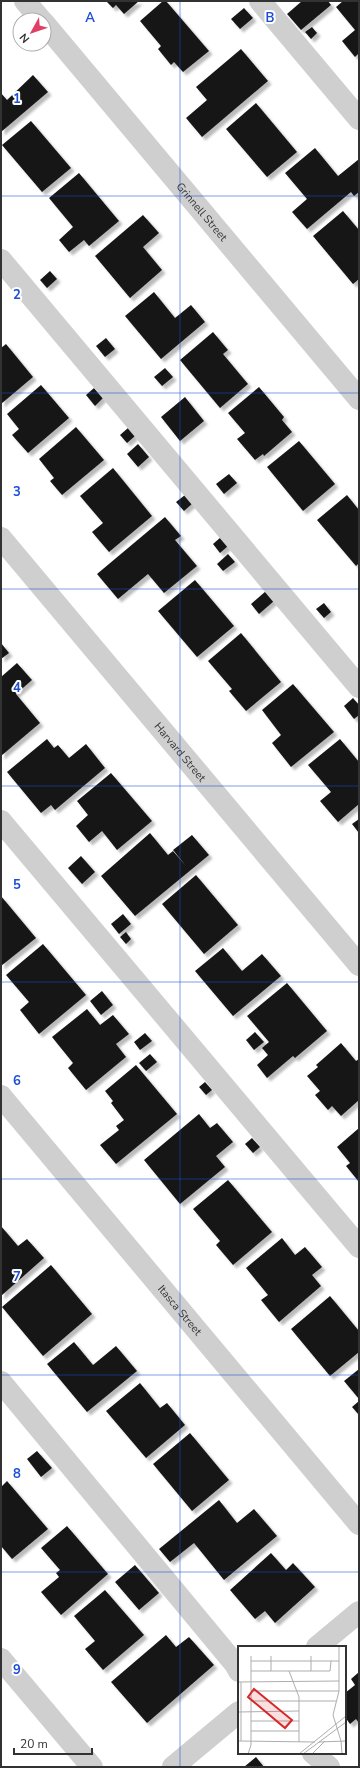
<svg xmlns="http://www.w3.org/2000/svg" width="360" height="1768" font-family="'Nunito Sans',sans-serif">
<defs>
<filter id="shadow"><feDropShadow dx="3.5" dy="3.5" stdDeviation="1" flood-color="#0004"/></filter>
</defs>
<rect width="100%" height="100%" fill="#fff"/>
<path fill="#191919" filter="url(#shadow)" d="M106,1H139L124,14L116,5L113,8Z
M163,1H166L209,51L183,72L174,62L171,65L158,49L161,46L140,21Z
M302,1H328L331,5L301,30L287,14Z
M343,1H359V53L355,57L342,41L355,30L336,7Z
M244,8L253,18L240,29L231,19Z
M312,27L317,33L311,39L305,32Z
M241,49L268,81L202,137L186,118L207,100L196,87Z
M33,75L48,92L1,132V93L7,100Z
M256,103L297,152L267,177L226,129Z
M31,121L71,168L42,192L2,145Z
M315,148L338,176L359,159V192L354,196L351,192L307,229L292,212L307,199L285,173Z
M79,173L119,221L89,246L84,240L69,252L59,240L73,227L49,198Z
M343,211L359,230V279L353,284L313,236Z
M143,215L159,233L143,247L162,270L130,298L95,256Z
M50,271L57,279L47,288L40,280Z
M154,292L175,318L191,305L205,322L161,359L125,316Z
M213,332L228,350L223,354L248,384L220,408L180,360Z
M106,338L115,349L105,357L96,346Z
M6,344L33,377L1,404V348Z
M165,368L173,377L162,386L154,377Z
M41,385L69,418L28,453L12,435L19,429L7,414Z
M259,387L284,417L282,420L292,432L264,456L263,454L255,460L237,439L245,433L228,413Z
M94,388L103,398L95,406L86,395Z
M185,397L204,421L180,441L161,417Z
M76,427L104,460L62,495L50,481L54,478L39,459Z
M128,428L135,436L127,443L120,435Z
M299,441L335,484L303,511L267,467Z
M138,444L149,457L138,467L127,454Z
M113,468L152,516L109,552L92,532L103,523L80,496Z
M229,474L237,483L224,494L216,484Z
M185,495L193,503L184,511L176,502Z
M347,495L359,510V563L356,566L317,520Z
M165,517L181,536L175,540L197,566L164,593L148,574L118,599L97,574Z
M221,537L228,546L220,553L213,544Z
M228,554L235,562L223,571L217,564Z
M195,580L234,626L197,657L158,611Z
M266,591L274,601L259,614L251,604Z
M324,603L331,612L324,618L316,609Z
M241,633L281,682L246,711L229,691L232,689L208,661Z
M1,643L9,653L1,659Z
M17,663L32,680L16,694L40,723L1,756V677Z
M293,684L334,732L291,767L272,743L281,735L262,710Z
M353,698L359,705V715L354,719L344,706Z
M47,739L54,748L58,745L69,758L86,744L105,768L55,810L51,805L41,813L7,772Z
M340,739L359,762V804L338,822L320,801L331,792L308,765Z
M111,773L152,821L117,850L102,831L89,842L76,826L88,815L77,801Z
M359,819V833L352,824Z
M150,833L168,855L173,851L186,866L173,850L192,835L209,855L135,916L101,876Z
M81,856L95,872L82,884L68,868Z
M196,875L238,925L204,954L162,904Z
M1,896L36,938L1,966Z
M123,914L131,924L119,934L111,924Z
M126,932L131,939L126,944L120,937Z
M43,944L86,995L39,1034L20,1010L29,1002L6,975Z
M223,948L242,971L262,954L281,976L233,1016L195,971Z
M287,983L327,1031L295,1058L293,1056L267,1078L257,1065L268,1055L262,1048L269,1042L247,1016Z
M102,991L113,1005L101,1015L90,1001Z
M87,1009L100,1025L113,1015L129,1034L116,1044L126,1057L86,1090L68,1068L73,1063L52,1037Z
M255,1032L264,1042L254,1050L246,1040Z
M145,1033L152,1041L140,1050L134,1042Z
M341,1043L356,1061L359,1059V1100L341,1116L332,1106L328,1110L315,1095L320,1091L307,1076L318,1067L316,1065Z
M150,1054L157,1062L146,1071L139,1063Z
M136,1065L177,1114L116,1164L100,1145L119,1130L116,1126L124,1120L111,1103L113,1101L105,1091Z
M205,1082L212,1090L206,1095L199,1087Z
M199,1114L210,1128L217,1123L233,1142L216,1156L225,1167L180,1204L144,1160Z
M359,1128V1182L346,1166L350,1163L337,1147Z
M252,1138L260,1147L253,1153L245,1144Z
M228,1180L272,1232L233,1265L216,1245L220,1241L193,1209Z
M1,1226L18,1246L27,1239L44,1258L1,1296Z
M282,1238L295,1255L305,1247L322,1267L312,1275L321,1286L279,1322L261,1300L268,1295L246,1268Z
M51,1265L92,1314L43,1356L2,1307Z
M330,1296L359,1331V1352L330,1376L291,1329Z
M74,1342L93,1365L116,1346L137,1371L87,1412L47,1364Z
M359,1369V1399L344,1381Z
M140,1383L160,1408L167,1403L185,1425L146,1458L106,1411Z
M359,1401V1415L352,1407Z
M190,1433L229,1480L192,1511L153,1464Z
M37,1451L52,1468L41,1477L27,1459Z
M7,1481L48,1529L12,1559L1,1546V1487Z
M219,1500L237,1523L254,1509L277,1536L224,1580L194,1543L170,1562L159,1549Z
M67,1526L108,1574L61,1615L41,1592L59,1577L56,1573L60,1570L41,1548Z
M271,1553L286,1570L293,1563L315,1587L275,1623L265,1611L255,1619L230,1590Z
M135,1565L159,1593L139,1610L115,1582Z
M105,1590L144,1635L103,1670L85,1649L95,1641L74,1616Z
M166,1635L176,1647L189,1637L214,1665L147,1723L111,1682Z
M359,1672V1723L356,1719L350,1724L345,1717V1693L355,1685L351,1679Z
M256,1757L264,1767H244Z"/>
<g fill="none" stroke-linecap="round" stroke-linejoin="round">
<g stroke="#cfcfcf" stroke-width="22">
<path d="M25,1L41,20"/>
<path d="M260,1L359,119"/>
<path id="s1" d="M44,23L359,399"/>
<path d="M1,260L359,687"/>
<path id="s2" d="M1,538L359,965"/>
<path d="M1,821L359,1247"/>
<path id="s3" d="M1,1096L359,1524"/>
<path d="M1,1382L235,1664L239,1671"/>
<path d="M317,1647L359,1612"/>
<path d="M1,1659L92,1767"/>
<path d="M313,1753L329,1767"/>
<path d="M173,1767L239,1712"/>
</g>
</g>
<path fill="none" stroke="#1d4ed8" stroke-width="1" stroke-opacity="0.55" d="M180,1V1767M1,196H359M1,393H359M1,589H359M1,786H359M1,982H359M1,1179H359M1,1375H359M1,1572H359"/>
<g text-anchor="middle" stroke-width="4" stroke-linejoin="round" paint-order="stroke">
<g font-size="11" fill="#323232" stroke="#fff">
<text dy="4" stroke="none"><textPath href="#s1" startOffset="246">Grinnell Street</textPath></text>
<text dy="4" stroke="none"><textPath href="#s2" startOffset="279">Harvard Street</textPath></text>
<text dy="4" stroke="none"><textPath href="#s3" startOffset="279">Itasca Street</textPath></text>
</g>
</g>
<g transform="translate(238 1646)">
<rect width="108" height="108" fill="#fff"/>
<path fill="none" stroke="#adadad" stroke-width="1" d="M101,0V45L95,69L103,95L104,108M13,15H101M13,25H92L93,15M33,25V10M51,25L61,51V96M73,25V10M0,36L101,35M13,45H101M13,55H98M0,66L61,65M13,75H61M13,85H61M0,95L77,96M3,95V36M81,96L108,95M10,108L13,99V10M61,108L108,70M65,108L108,76M74,108L87,95"/>
<path fill="#d62828" fill-opacity="0.15" stroke="#d62828" stroke-width="2" d="M16,43L54,74L47,82L10,51Z"/>
<rect width="108" height="108" fill="none" stroke="#323232" stroke-width="2"/>
</g>
<g font-size="13" text-anchor="middle" font-weight="bold" fill="#1d4ed8" stroke="#fff" stroke-width="4" stroke-linejoin="round" paint-order="stroke">
<text x="90" y="22">A</text>
<text x="270" y="22">B</text>
<text x="17" y="103">1</text>
<text x="17" y="299">2</text>
<text x="17" y="496">3</text>
<text x="17" y="692">4</text>
<text x="17" y="889">5</text>
<text x="17" y="1085">6</text>
<text x="17" y="1281">7</text>
<text x="17" y="1478">8</text>
<text x="17" y="1674">9</text>
</g>
<rect width="360" height="1768" fill="none" stroke="#323232" stroke-width="4"/>
<g transform="translate(32 32) rotate(230)"><circle r="19" fill="#ffffff" stroke="#adadad"/>
<path d="M0-3L7 15L0 10L-7 15Z" fill="#de4067"/>
<text y="-6" font-size="11" font-weight="bold" text-anchor="middle" fill="#323232">N</text>
</g>
<path d="M14 1748v6h78v-6" fill="none" stroke="#323232" stroke-width="2"/>
<text x="20" y="1748" font-size="12" fill="#323232" stroke="#ffffff" stroke-width="3" paint-order="stroke">20 m</text>
</svg>
